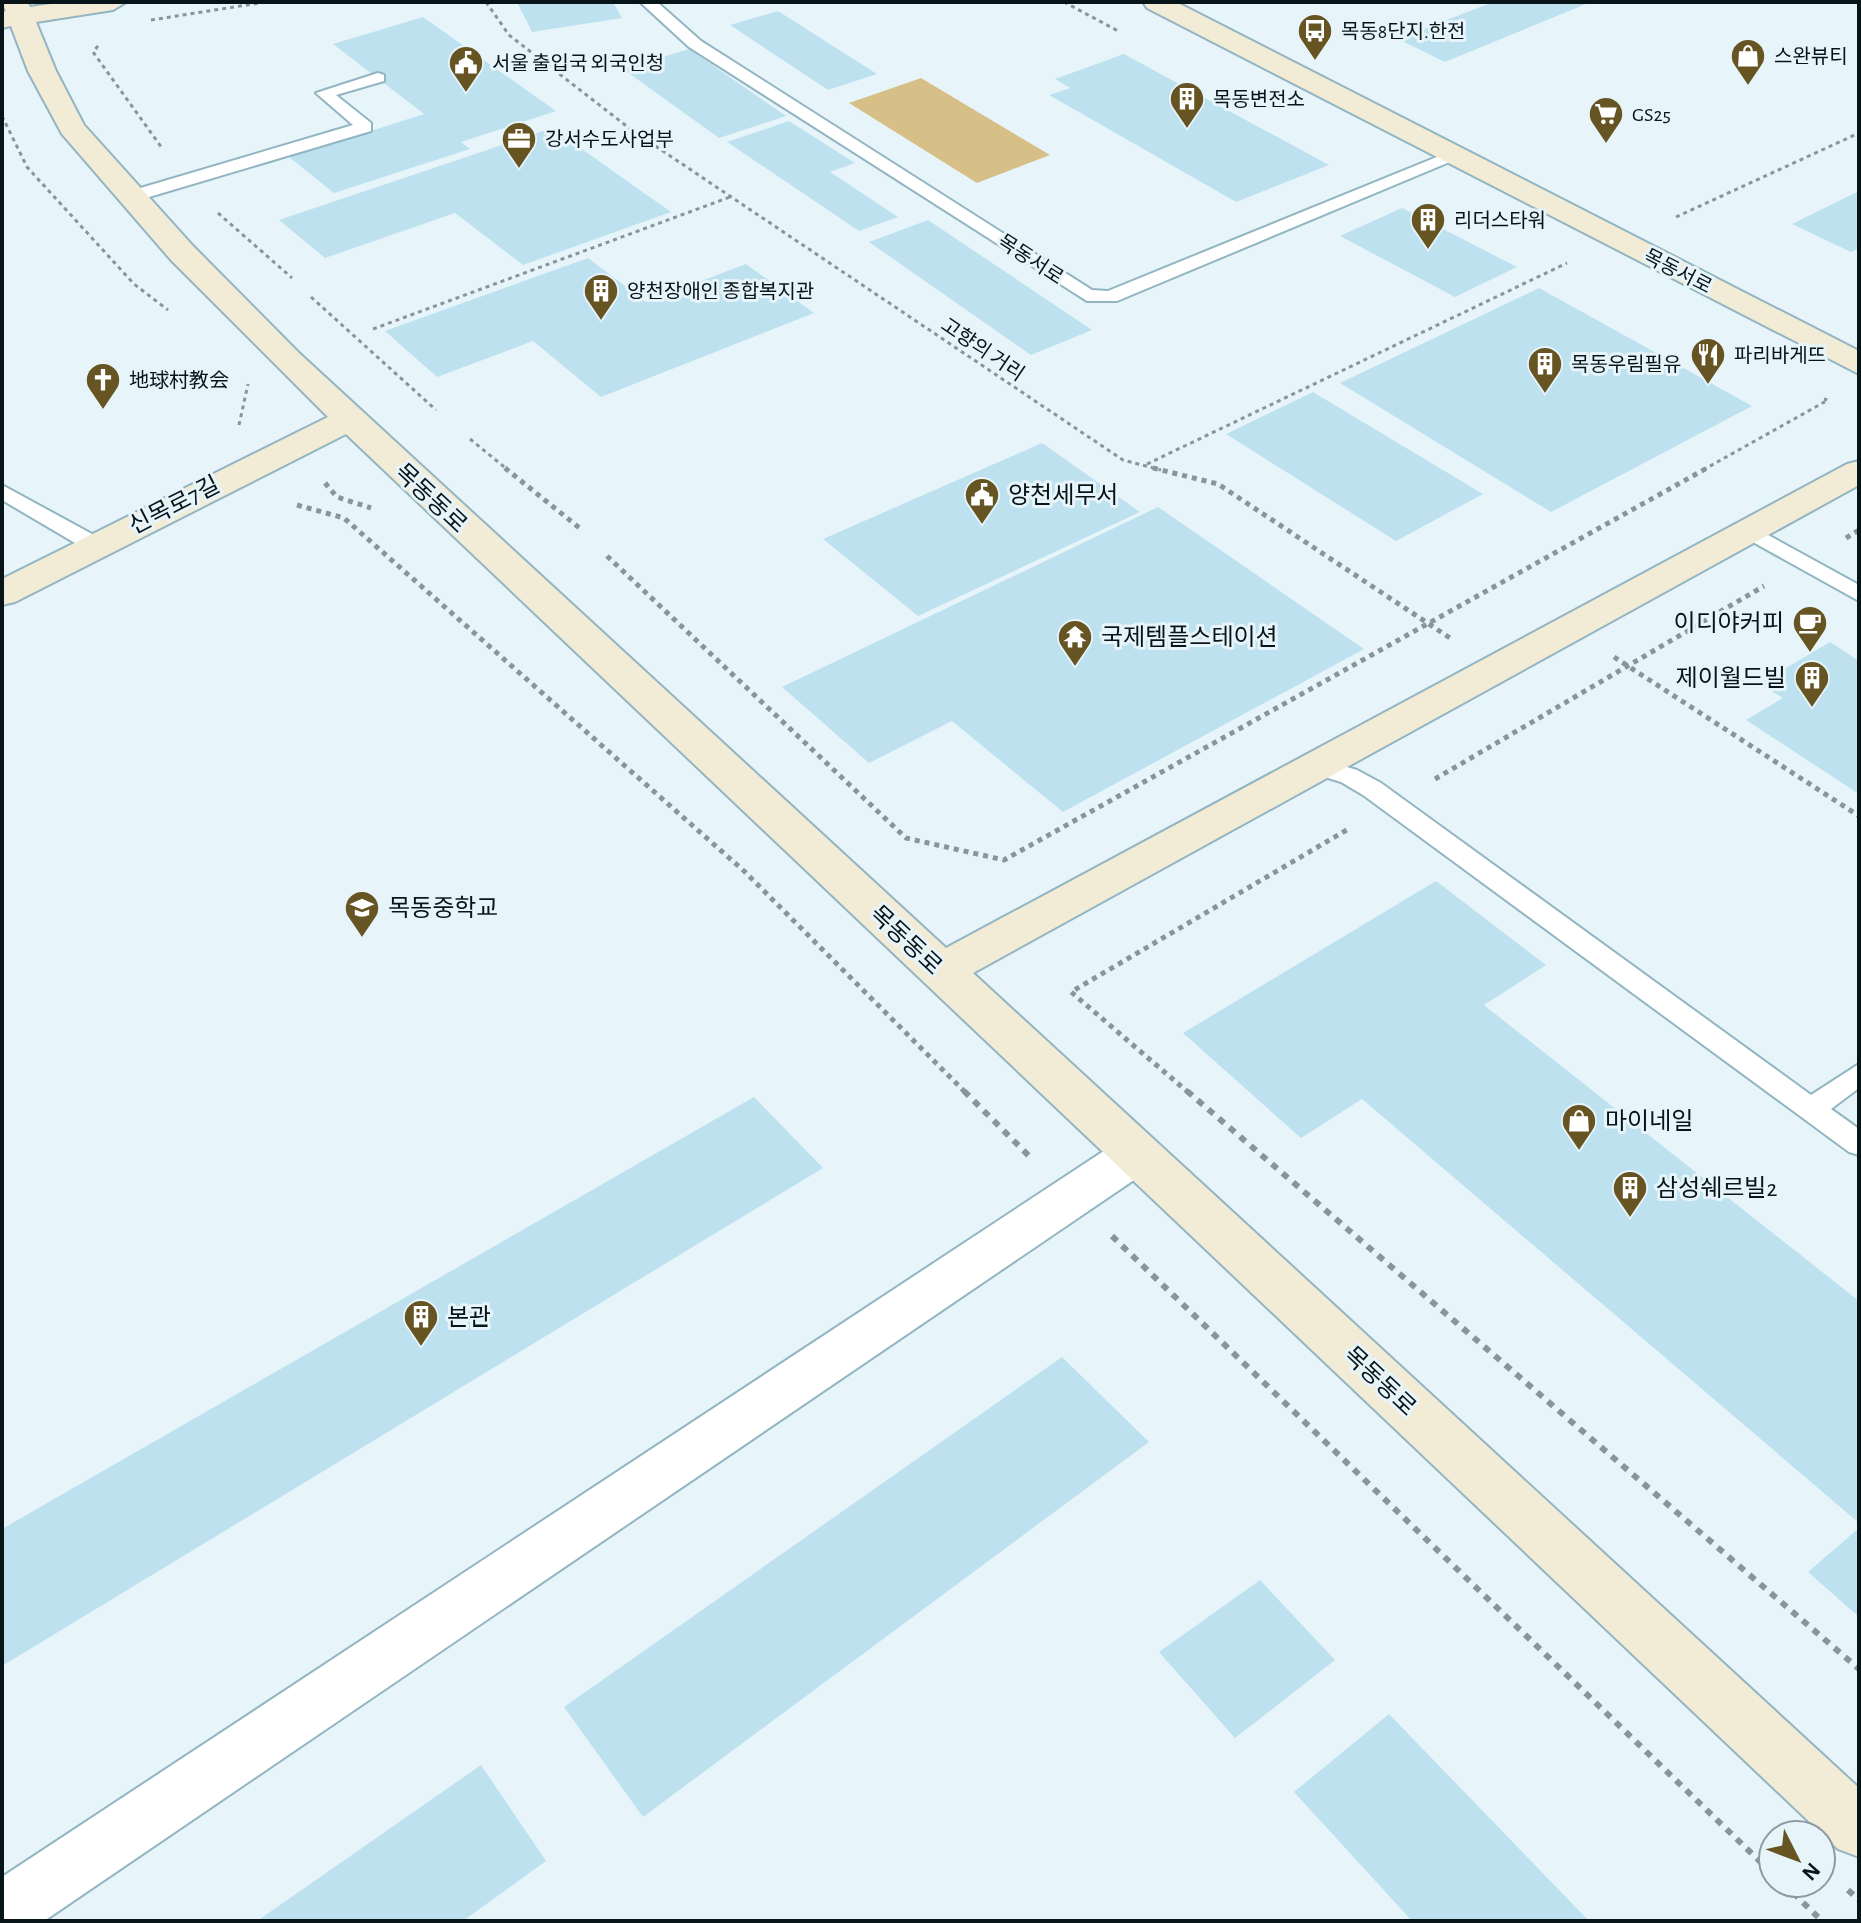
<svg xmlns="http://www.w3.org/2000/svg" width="1861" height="1923" font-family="'Alegreya Sans','Noto Sans KR',sans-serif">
<rect width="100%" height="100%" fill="#e7f5fb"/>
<path fill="#d6c088" d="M921,78L1050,155L977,183L849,103Z"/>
<path fill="#bde1ef" d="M517,2H613L622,18L532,32Z
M1493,2H1591L1445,62L1398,39Z
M778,11L877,74L828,90L730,25Z
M423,17L556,111L461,142L470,149L334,193L289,157L424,114L333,44Z
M689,49L786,116L719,138L623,69Z
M1124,54L1157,72L1329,165L1236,202L1049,95L1070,88L1055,79Z
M789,121L855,163L830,172L898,217L859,231L727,142Z
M552,128L671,212L523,265L455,213L325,258L279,220Z
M1859,191V248L1851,252L1792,224Z
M1402,208L1517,267L1455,297L1340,236Z
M928,220L1092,330L1031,355L869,242Z
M588,258L646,302L746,264L814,313L601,397L533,341L437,377L385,331Z
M1539,288L1752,406L1551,512L1340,383Z
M1313,392L1483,494L1396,541L1226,434Z
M1042,443L1140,512L918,616L823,539Z
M1158,507L1364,649L1063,812L952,721L869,763L782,687Z
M1830,642L1859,661V794L1746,720L1783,698L1759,684Z
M1436,881L1546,965L1484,1005L1859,1301V1523L1362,1099L1301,1138L1183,1033Z
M754,1097L823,1168L2,1666V1529Z
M1062,1357L1149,1442L643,1817L564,1707Z
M1859,1528V1617L1808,1572Z
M1260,1580L1335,1660L1235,1738L1159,1652Z
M1389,1714L1589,1921H1412L1294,1792Z
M481,1765L546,1861L463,1921H257Z"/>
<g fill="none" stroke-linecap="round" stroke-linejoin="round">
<defs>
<path id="lane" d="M640,2H657L701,41L1092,290L1108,291L1449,152H1461L1464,156L1117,301H1087L689,47Z
M378,73L384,75V81L336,95L371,123V131L139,200H127L124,196L127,192L353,125L316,93Z
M2,485L103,540L106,545L95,551L87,550L2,500Z
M1750,525L1859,585V601L1742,536L1739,531Z
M1317,758L1357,770L1381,783L1811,1095L1859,1064V1088L1831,1109L1859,1129V1155L1849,1152L1363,795L1341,782L1309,772L1305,766Z"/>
<path id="street" d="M1136,1136L1153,1141L1160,1154L1153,1167L44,1921H2V1877L1119,1141Z"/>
<path id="secondary" d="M2,2H28L30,7L64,2H126L113,10L36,22L56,71L84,125L193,246L299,353L946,948L1847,464L1859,461V485L973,973L1859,1788V1857L1838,1849L346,434L15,602L2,605V579L328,417L171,260L62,134L28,71L11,26L2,28V12L6,11Z
M1143,2H1176L1859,351V374L1147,8Z"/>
</defs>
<use href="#lane" stroke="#92b5c2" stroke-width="4"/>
<use href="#street" stroke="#92b5c2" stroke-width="4"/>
<use href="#secondary" stroke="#92b5c2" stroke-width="4"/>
<path stroke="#88959b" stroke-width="3" stroke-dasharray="4 4" stroke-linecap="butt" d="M486,2L509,35L633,131L1123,460L1161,470
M1064,2L1120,32
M151,20L266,2
M98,46L93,52L162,148
M2,116L27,167L134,284L168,310
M218,213L292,278
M1676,217L1859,133
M311,297L436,410
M373,329L730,197
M239,425L248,384
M470,439L508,470
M1147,464L1567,263
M1703,470L1828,400L1824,399"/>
<path stroke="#88959b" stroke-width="5" stroke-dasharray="5 5" stroke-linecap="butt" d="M505,468L582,530
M1153,468L1218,484L1450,638
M325,483L337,497L371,508
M297,505L344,518L744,871L966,1093
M1846,538L1859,530
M607,556L906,838L1004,860L1707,468
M1614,657L1859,816
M1435,779L1764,586
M1189,1093L1071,992L1350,828"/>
<path stroke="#88959b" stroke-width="6" stroke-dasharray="7 7" stroke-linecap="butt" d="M964,1091L1033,1160
M1187,1091L1859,1669
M1112,1236L1773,1874
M1783,1883L1822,1921
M1848,1890L1859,1900"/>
<use href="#lane" fill="#fff" fill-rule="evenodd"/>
<use href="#street" fill="#fff" fill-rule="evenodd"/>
<use href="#secondary" fill="#f2ebd6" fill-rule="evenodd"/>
</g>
<defs>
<symbol id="bus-pin" viewBox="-11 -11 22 30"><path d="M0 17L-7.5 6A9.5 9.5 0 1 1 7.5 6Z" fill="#665422" stroke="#e7f5fb"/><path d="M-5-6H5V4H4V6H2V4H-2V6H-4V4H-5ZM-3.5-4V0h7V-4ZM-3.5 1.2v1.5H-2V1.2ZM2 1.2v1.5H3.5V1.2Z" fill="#fff"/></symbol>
<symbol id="shop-pin" viewBox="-11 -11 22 30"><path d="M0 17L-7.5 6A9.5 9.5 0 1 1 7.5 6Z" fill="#665422" stroke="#e7f5fb"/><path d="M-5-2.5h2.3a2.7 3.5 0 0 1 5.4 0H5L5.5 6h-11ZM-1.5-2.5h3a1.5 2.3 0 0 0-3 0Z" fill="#fff"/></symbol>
<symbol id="civic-pin" viewBox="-11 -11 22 30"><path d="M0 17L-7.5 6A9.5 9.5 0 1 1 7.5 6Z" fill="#665422" stroke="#e7f5fb"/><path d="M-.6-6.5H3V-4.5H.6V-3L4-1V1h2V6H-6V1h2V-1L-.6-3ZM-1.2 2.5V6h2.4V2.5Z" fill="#fff"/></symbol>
<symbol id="building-pin" viewBox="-11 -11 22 30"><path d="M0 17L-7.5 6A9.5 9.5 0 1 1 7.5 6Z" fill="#665422" stroke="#e7f5fb"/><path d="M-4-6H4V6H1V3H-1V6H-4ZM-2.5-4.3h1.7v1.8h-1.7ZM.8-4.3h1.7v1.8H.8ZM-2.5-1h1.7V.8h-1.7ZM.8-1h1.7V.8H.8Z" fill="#fff"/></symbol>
<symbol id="supermarket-pin" viewBox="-11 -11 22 30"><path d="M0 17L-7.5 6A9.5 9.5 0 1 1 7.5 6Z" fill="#665422" stroke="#e7f5fb"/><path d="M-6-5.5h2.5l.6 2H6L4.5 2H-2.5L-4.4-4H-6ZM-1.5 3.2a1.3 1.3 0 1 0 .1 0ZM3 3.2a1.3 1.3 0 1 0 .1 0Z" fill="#fff"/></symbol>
<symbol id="office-pin" viewBox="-11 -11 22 30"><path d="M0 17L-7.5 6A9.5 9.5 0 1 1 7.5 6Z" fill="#665422" stroke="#e7f5fb"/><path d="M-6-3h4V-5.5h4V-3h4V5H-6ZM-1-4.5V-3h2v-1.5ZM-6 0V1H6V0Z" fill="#fff"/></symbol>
<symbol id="restaurant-pin" viewBox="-11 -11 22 30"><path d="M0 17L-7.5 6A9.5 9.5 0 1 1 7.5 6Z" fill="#665422" stroke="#e7f5fb"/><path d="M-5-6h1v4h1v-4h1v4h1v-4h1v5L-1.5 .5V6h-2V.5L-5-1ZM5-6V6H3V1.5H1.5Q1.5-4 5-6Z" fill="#fff"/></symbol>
<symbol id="church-pin" viewBox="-11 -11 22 30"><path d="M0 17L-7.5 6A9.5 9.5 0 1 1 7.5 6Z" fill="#665422" stroke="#e7f5fb"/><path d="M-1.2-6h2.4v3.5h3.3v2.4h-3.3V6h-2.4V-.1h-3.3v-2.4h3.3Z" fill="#fff"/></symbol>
<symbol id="cafe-pin" viewBox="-11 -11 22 30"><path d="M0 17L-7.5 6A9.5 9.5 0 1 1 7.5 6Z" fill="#665422" stroke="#e7f5fb"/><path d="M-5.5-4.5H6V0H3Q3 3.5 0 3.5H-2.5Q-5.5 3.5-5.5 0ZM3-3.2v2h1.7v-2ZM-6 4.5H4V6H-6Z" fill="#fff"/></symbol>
<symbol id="temple-pin" viewBox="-11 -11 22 30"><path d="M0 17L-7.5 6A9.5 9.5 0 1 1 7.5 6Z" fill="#665422" stroke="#e7f5fb"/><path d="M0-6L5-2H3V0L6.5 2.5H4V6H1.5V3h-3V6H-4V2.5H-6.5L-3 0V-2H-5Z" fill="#fff"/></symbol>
<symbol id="school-pin" viewBox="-11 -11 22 30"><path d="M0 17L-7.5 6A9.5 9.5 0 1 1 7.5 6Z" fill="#665422" stroke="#e7f5fb"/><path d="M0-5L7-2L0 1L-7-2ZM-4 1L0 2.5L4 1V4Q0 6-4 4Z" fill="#fff"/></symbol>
</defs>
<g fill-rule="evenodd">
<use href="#bus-pin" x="1295" y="11" width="40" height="54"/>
<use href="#shop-pin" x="1728" y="36" width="40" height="54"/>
<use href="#civic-pin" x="446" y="43" width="40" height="54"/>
<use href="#building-pin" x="1167" y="79" width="40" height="54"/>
<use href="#supermarket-pin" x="1586" y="94" width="40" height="54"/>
<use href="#office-pin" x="499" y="119" width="40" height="54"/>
<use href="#building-pin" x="1408" y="200" width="40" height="54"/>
<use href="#building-pin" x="581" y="271" width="40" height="54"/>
<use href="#restaurant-pin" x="1688" y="335" width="40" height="54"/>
<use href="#building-pin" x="1525" y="344" width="40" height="54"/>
<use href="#church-pin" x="83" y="360" width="40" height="54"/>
<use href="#civic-pin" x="962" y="475" width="40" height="54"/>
<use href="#cafe-pin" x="1790" y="603" width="40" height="54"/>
<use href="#temple-pin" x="1055" y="617" width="40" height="54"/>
<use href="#building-pin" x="1792" y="658" width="40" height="54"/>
<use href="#school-pin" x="342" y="888" width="40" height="54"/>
<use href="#shop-pin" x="1559" y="1101" width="40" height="54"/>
<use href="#building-pin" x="1610" y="1168" width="40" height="54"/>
<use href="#building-pin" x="401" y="1297" width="40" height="54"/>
</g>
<g text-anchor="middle" stroke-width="6" stroke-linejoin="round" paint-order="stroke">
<g font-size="20" fill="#071418" stroke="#e7f5fb" text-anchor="start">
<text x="1341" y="38">목동8단지.한전</text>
<text x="1774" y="63">스완뷰티</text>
<text x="492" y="70">서울 출입국 외국인청</text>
<text x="1213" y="106">목동변전소</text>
<text x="1632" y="121">GS25</text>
<text x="545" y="146">강서수도사업부</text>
<text x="1454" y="227">리더스타워</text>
<text x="627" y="298">양천장애인 종합복지관</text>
<text x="1734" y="362">파리바게뜨</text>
<text x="1571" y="371">목동우림필유</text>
<text x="129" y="387">地球村教会</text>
</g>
<g font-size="20" fill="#071418" stroke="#e7f5fb">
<text transform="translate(1031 259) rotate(33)" y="7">목동서로</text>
<text transform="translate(1678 271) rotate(27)" y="7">목동서로</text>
<text transform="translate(983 349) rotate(34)" y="7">고향의 거리</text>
</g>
<g font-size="24" fill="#071418" stroke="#e7f5fb" text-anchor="start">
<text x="1008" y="503">양천세무서</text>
<text x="1784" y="631" text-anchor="end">이디야커피</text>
<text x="1101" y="645">국제템플스테이션</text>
<text x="1786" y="686" text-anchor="end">제이월드빌</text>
<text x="388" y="916">목동중학교</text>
<text x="1605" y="1129">마이네일</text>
<text x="1656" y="1196">삼성쉐르빌2</text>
<text x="447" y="1325">본관</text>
</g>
<g font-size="24" fill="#071418" stroke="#e7f5fb">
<text transform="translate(431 498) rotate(43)" y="8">목동동로</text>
<text transform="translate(174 505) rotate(-27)" y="8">신목로7길</text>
<text transform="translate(906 940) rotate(43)" y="8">목동동로</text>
<text transform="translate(1380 1381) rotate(43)" y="8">목동동로</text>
</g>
</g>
<rect width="1861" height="1923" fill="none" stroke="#071418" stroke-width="8"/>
<g transform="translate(1797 1859) rotate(132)"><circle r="38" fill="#e7f5fb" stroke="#8d9ba0" stroke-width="2"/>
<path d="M0-6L14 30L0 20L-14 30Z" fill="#665422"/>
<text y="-12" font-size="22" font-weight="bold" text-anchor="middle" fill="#071418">N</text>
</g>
</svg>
